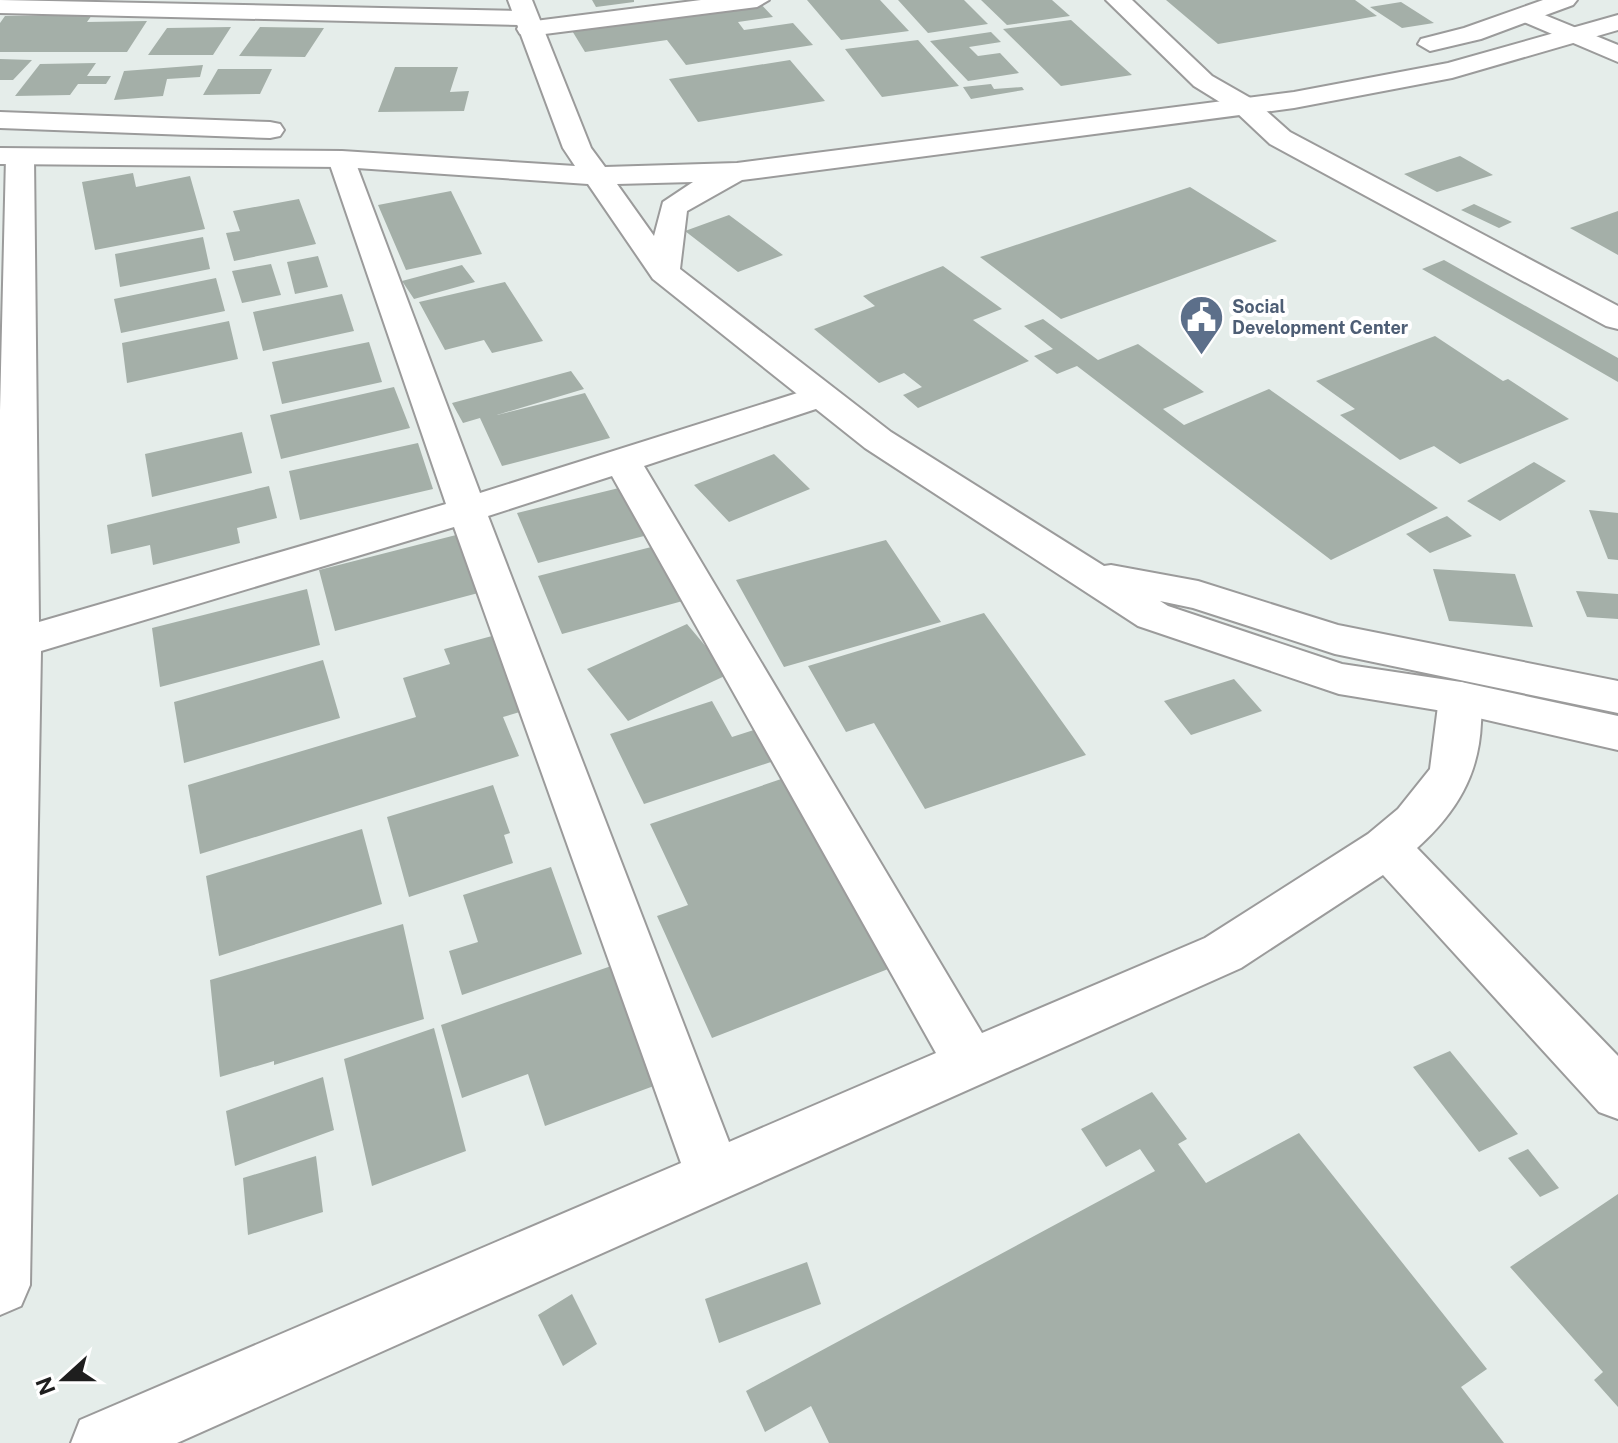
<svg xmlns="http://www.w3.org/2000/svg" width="1618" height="1443" font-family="'Public Sans',sans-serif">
<rect width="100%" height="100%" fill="#e5edea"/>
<path fill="#a4afa8" d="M592,0H634V2L596,7Z
M807,0H880L909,31L841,40Z
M898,0H964L988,24L928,33Z
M981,0H1052L1070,16L1007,25Z
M1166,0H1355L1377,16L1218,44Z
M758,1L773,17L738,22L744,30L793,23L813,45L686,65L667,40L585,52L571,29Z
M1401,2L1434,23L1402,28L1370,7Z
M92,15L87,22L147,21L127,52H0V23L5,16Z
M1071,20L1132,75L1061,86L1003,29Z
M231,27L213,55H148L167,28Z
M260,27L324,28L305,57L239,56Z
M991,32L1001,42L969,47L978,56L1000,53L1019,73L968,81L930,41Z
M918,40L959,86L882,97L845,49Z
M0,59L32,60L13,80H0Z
M790,60L825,101L698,122L669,79Z
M96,63L87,76H111L106,84H78L70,95L15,96L40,64Z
M203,65L200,77L167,79L163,96L114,100L124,71Z
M395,67H458L450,92L469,91L464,111L378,112Z
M218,69H272L260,94L203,95Z
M991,84L994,89L1022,87L1024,90L971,99L963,87Z
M1460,156L1493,175L1437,192L1404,174Z
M133,173L136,187L190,176L205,229L95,250L82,182Z
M1190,187L1277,241L1061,319L980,257Z
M451,191L482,254L406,270L378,205Z
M299,199L316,244L234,261L226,233L240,231L233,211Z
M1474,204L1512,222L1499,228L1461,210Z
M1618,211V255L1570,228Z
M729,215L783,255L738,272L685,231Z
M203,237L210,269L120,287L115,254Z
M318,256L328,287L295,294L287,262Z
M1444,260L1618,358V382L1422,269Z
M271,264L281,295L242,303L232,271Z
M462,265L475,282L414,299L402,281Z
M943,266L1002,309L973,320L1029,361L918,408L903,395L922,387L904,373L879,383L814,329L875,306L863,296Z
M216,278L225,311L121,333L114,299Z
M505,282L543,341L492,353L484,340L445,350L419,302Z
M342,294L354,331L263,351L253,312Z
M1043,319L1098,360L1138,344L1204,392L1163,409L1184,425L1269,389L1438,508L1331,560L1077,366L1057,374L1034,356L1053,349L1024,326Z
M229,321L238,359L127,383L122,343Z
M1435,336L1503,381L1508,379L1569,419L1460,464L1434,446L1400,460L1340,415L1355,409L1316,381Z
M369,342L382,382L282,404L272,362Z
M571,371L584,389L497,415L585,393L610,438L502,466L480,418L463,423L452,403Z
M394,387L410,428L281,459L270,415Z
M242,432L252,473L152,497L145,454Z
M418,443L433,489L300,520L289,471Z
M774,454L810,489L729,522L694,485Z
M1534,462L1566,481L1500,521L1467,501Z
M269,486L277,518L237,528L240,543L153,565L150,545L111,554L107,525Z
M623,487L648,535L538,563L517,513Z
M1589,510L1618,513V560L1608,559Z
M1447,516L1472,536L1430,553L1406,534Z
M460,534L482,592L335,631L319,570Z
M886,540L941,622L784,667L736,580Z
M663,544L690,599L562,634L538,576Z
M1433,569L1515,574L1533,627L1449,621Z
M307,589L320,645L160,687L152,628Z
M1576,591L1618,594V619L1587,617Z
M984,613L1086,755L925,809L874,723L846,732L808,666Z
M687,624L729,674L628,721L587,669Z
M492,636L508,676L540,706L503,717L519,756L200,854L188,785L416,717L403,678L450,664L444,649Z
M323,660L340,718L184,763L174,702Z
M1234,679L1262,711L1191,735L1164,701Z
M712,701L732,737L760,728L777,760L644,804L610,734Z
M787,777L906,962L712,1038L657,916L688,905L650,824Z
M493,785L510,833L504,835L513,863L409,897L387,817Z
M362,829L382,904L219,956L206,876Z
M551,867L582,954L462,995L449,951L478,942L463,895Z
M403,924L424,1019L274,1065V1061L220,1077L210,980Z
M617,964L662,1083L545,1126L528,1074L462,1098L441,1025Z
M434,1028L466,1151L372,1186L344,1059Z
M1450,1051L1518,1134L1479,1152L1413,1067Z
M323,1077L334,1130L235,1166L226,1111Z
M1152,1092L1187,1139L1178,1144L1206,1183L1299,1133L1487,1369L1461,1387L1504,1443H829L811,1406L765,1432L746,1391L1155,1171L1140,1149L1106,1167L1081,1129Z
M1528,1149L1559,1188L1540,1197L1508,1158Z
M316,1156L323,1212L248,1235L243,1178Z
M1618,1194V1407L1594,1380L1603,1372L1510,1267Z
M807,1262L821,1304L719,1343L705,1299Z
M572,1294L597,1344L563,1366L538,1315Z"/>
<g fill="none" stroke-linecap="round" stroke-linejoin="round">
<defs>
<path id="minor" d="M0,0L525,11L534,13L535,21L701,0H769L757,7L529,36L520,34L517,29L519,25L0,13Z
M1106,0H1132L1212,76L1254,100L1290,132L1618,306V329L1606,326L1270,144L1236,112L1194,86Z
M1525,7L1618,45V62L1517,19L1513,14Z
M20,149L30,151L34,157L39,622L446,504L328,159L332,153H352L480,493L810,389L822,386L834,389L839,396L834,403L644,466L982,1033L1205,938L1368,834L1398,809L1430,769L1439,698L1446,687L1461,682L1476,687C1484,700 1482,709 1481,723C1479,775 1456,813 1417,848L1618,1056V1119L1599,1112L1383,875L1241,968L177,1443H71L80,1420L681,1163L454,527L41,651L30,1285L21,1306L0,1315V411L6,157L10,151ZM612,476L936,1053L729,1142L488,516Z"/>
<path id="tertiary" d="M508,0H532L591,148L605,167L737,163L1294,92L1448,63L1618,15V30L1452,78L1294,108L742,180L687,211L680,269L891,432L1104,566L1111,565L1198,581L1338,625L1618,681V713L1335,654L1193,608L1160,601L1168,606L1342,664L1461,682L1618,716V750L1461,714L1339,694L1138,626L865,448L653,279L588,184L342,167L0,164V148L342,151L575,166L563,148ZM693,182L663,202L654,236L617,184Z
M1543,0H1577L1573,5L1481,39L1430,51L1418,44L1421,39L1464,28Z
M0,112L270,122L280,124L284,130L280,136L270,138L0,128Z"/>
</defs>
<use href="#minor" stroke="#9b9b9b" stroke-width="4"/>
<use href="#tertiary" stroke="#9b9b9b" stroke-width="4"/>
<use href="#minor" fill="#fff" fill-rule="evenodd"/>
<use href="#tertiary" fill="#fff" fill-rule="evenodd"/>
</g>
<defs>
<symbol id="civic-pin" viewBox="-11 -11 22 30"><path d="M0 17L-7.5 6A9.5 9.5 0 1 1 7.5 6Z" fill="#5c6f8a" stroke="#fff"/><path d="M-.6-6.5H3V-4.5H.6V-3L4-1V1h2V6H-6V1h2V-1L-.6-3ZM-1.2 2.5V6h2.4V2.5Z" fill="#fff"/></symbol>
</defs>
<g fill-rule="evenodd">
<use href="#civic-pin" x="1176" y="292" width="51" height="69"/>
</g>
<g text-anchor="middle" stroke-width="8" stroke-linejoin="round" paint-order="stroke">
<g font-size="18" font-weight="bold" fill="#4e5e75" stroke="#fff" text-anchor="start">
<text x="1232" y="313">Social<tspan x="1232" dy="21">Development Center</tspan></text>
</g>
</g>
<g transform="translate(64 1379) rotate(249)" stroke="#ffffff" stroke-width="6" paint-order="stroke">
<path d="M0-6L14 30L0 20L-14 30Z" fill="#1e1e1e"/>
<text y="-12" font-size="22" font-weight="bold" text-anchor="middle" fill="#1e1e1e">N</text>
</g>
</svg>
